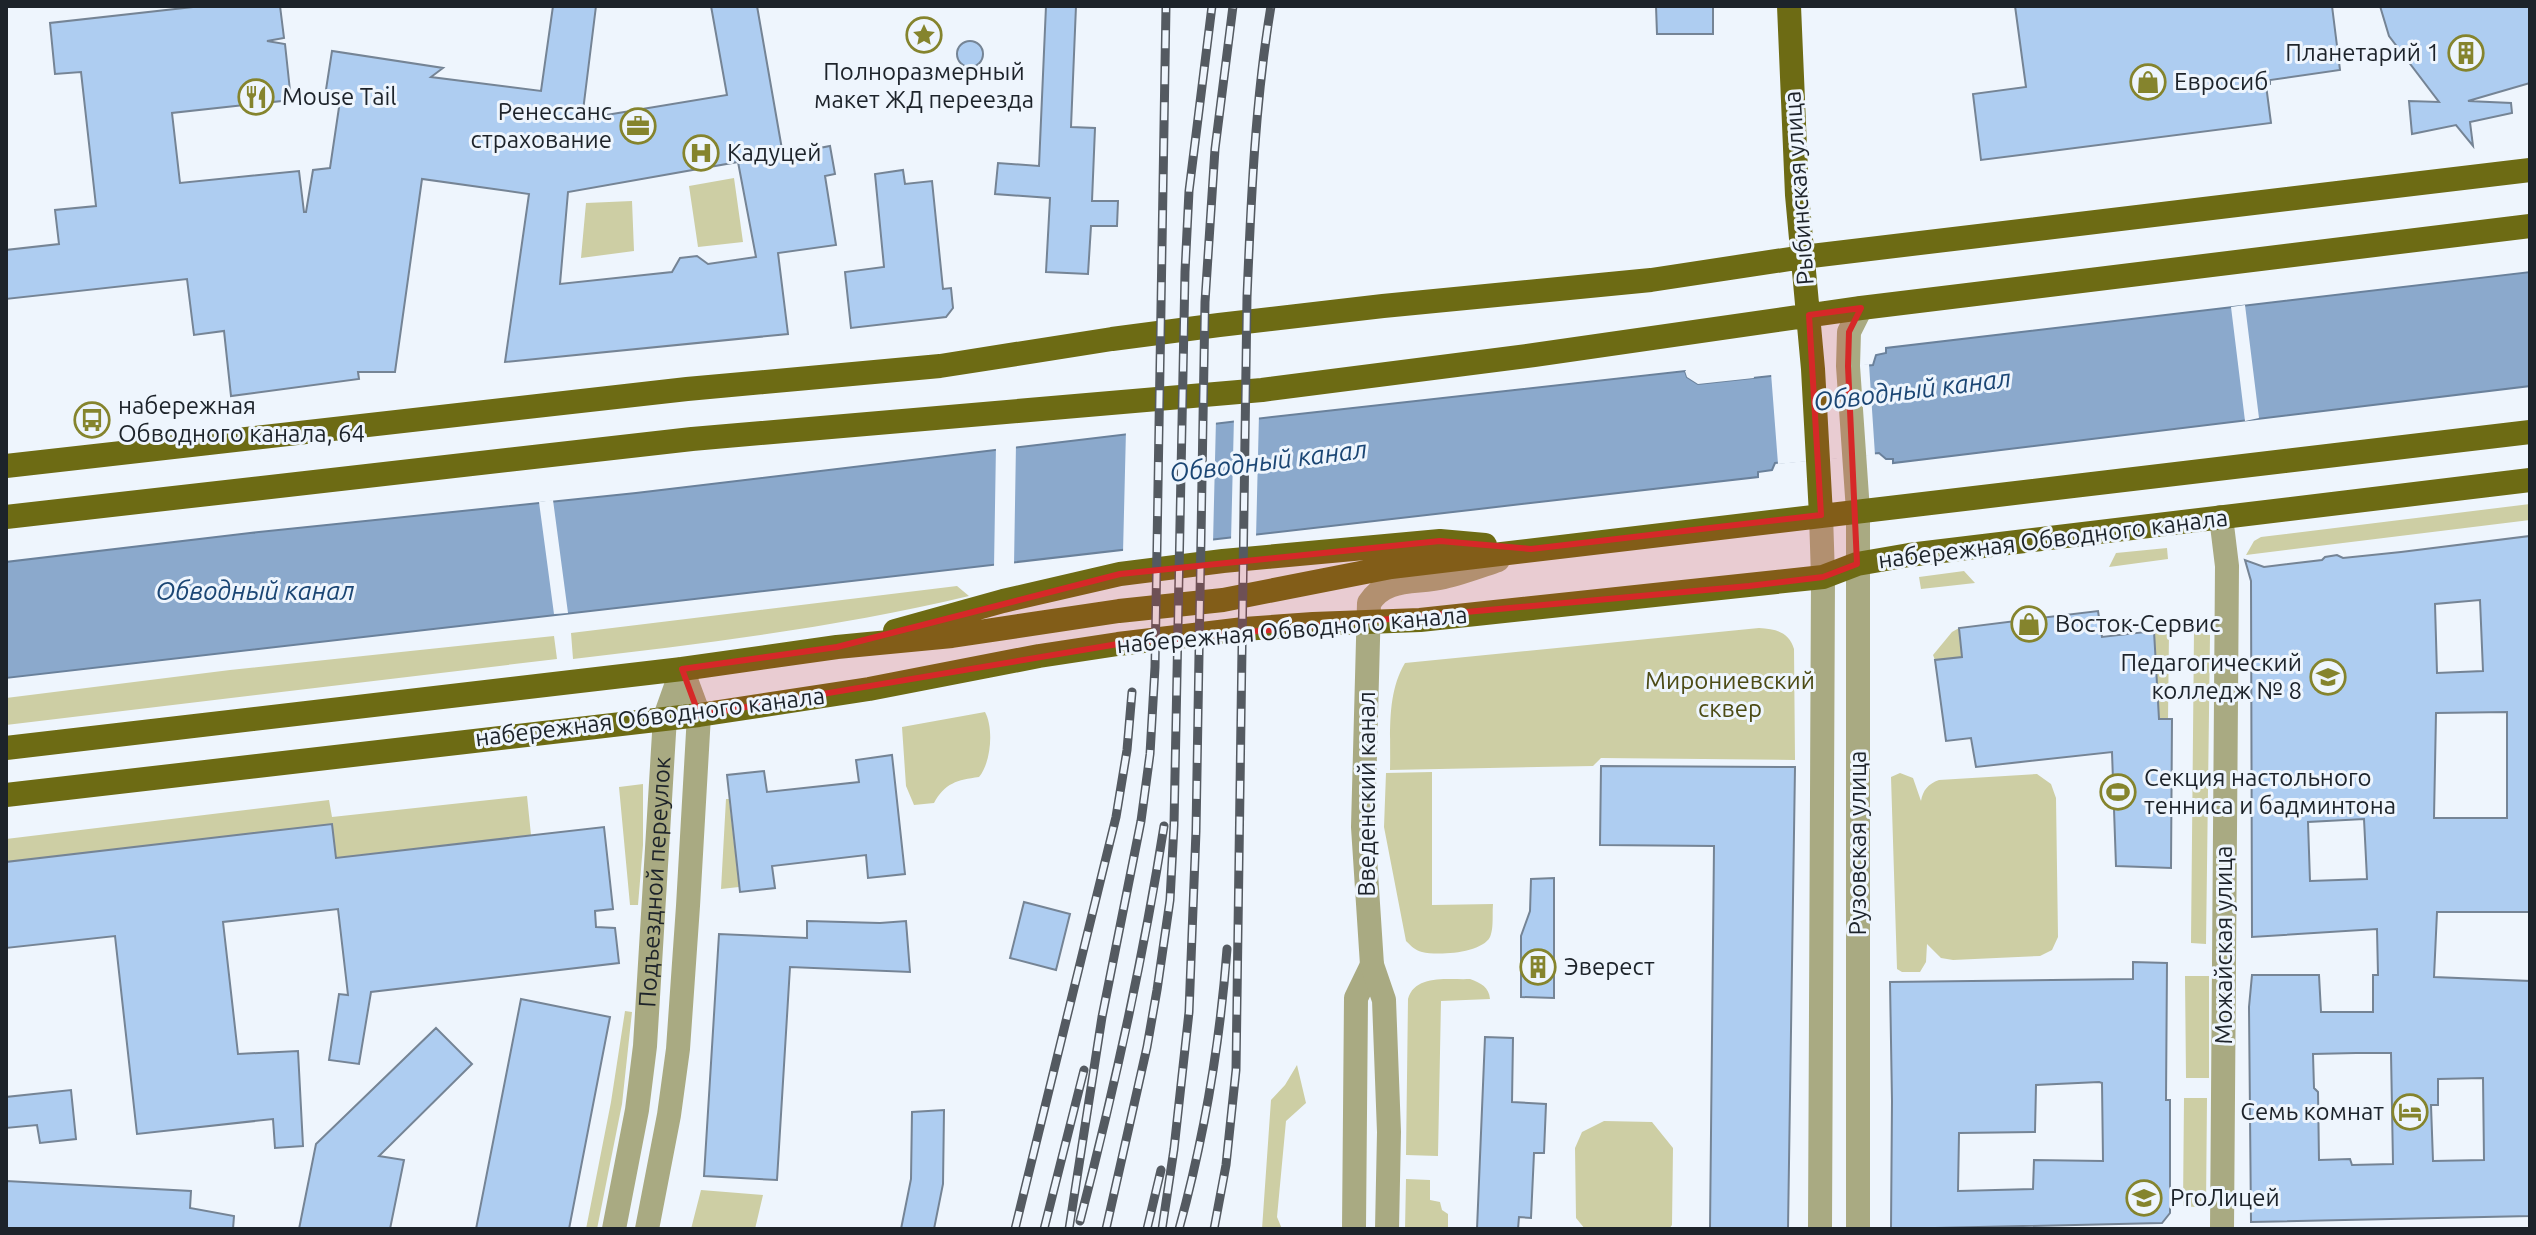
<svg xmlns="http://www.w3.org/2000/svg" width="2536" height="1235" font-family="Ubuntu,sans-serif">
<rect width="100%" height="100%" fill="#eef5fd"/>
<path fill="#cdcea4" d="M734,178L743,242L698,247L689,186Z
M632,201L634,251L581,258L586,203Z
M2530,504V520L2246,555L2254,541L2261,537Z
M2167,548L2168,559L2109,567L2116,553Z
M1964,571L1975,583L1921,589L1919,577Z
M957,586L969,596C839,627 707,643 573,659L571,633Z
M1759,628C1776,629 1789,632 1794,649L1795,760L1601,758L1593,766L1390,770C1391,734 1386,695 1405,663Z
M1959,628L1962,657L1935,660L1933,655L1952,632Z
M2194,631L2210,635L2206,944L2191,943Z
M2154,632H2169L2168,719H2159Z
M554,636L557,659L6,725V698L230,670Z
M985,712C994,728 991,763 979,777C957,780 945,783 934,803L914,805L906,786L902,727Z
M1432,772V905L1493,904C1492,914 1494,928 1490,937C1482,953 1438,956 1422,952C1415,950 1411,946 1406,941L1384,827L1386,773Z
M1900,773L1913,778L1921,801C1923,790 1928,784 1939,780L2037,774L2051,784L2056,798L2058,937L2052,950L2040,956L1953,960L1941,958L1927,944L1926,962L1920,972H1902L1897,969L1891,777Z
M643,784V845L638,905H630L619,787Z
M527,796L531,835L358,855L337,868L332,824L6,862V839L329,800L332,817Z
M726,799H729L739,887L721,889Z
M2185,976H2209V1078H2186Z
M1470,979C1481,983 1489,987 1490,999L1441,1001L1438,1156L1406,1155L1408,999C1415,974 1448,980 1470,979Z
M625,1011L632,1012L622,1104L597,1229H586L611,1102Z
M1297,1065L1306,1103L1286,1121L1277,1217L1282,1229H1262L1271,1100L1285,1085Z
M2184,1098H2207L2206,1208L2183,1206Z
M1604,1121L1652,1122L1673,1148L1672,1225L1669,1229H1585L1576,1218L1575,1148L1582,1132Z
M1406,1179L1430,1180V1200L1440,1202L1442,1210L1448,1214V1229H1405Z
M701,1190L763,1195L755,1229H691Z"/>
<path fill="#8ba9cc" stroke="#6a819b" stroke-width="2" d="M2530,272V386L1893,463V459H1886L1879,453L1775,463L1772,470L1758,472V477L6,678V562L250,533L636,493L1272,417L1685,371L1687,377L1698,384L1873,365L1876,355L1886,353V348Z"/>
<path fill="#eef5fd" d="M2245,305L2259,418L2245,421L2231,307Z
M1869,364L1875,455L1778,464L1771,373Z
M1689,370L1692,377L1699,380L1753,374L1754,378L1698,384L1687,377L1685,371Z
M1259,414L1256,538L1231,541L1234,417Z
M1216,419L1213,543L1123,553L1126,430Z
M1016,443L1014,566L994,568L996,445Z
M553,500L568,613L554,614L539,502Z"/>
<path fill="#aecdf1" stroke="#758495" stroke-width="2" fill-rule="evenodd" d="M202,6H280L284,38L267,41L285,44L291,100L172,113L180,183L299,171L304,212H306L313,170L330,168L341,94L325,96L332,51L443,68L431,77L541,91L553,6H596L582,119L727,95L711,6H757L783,155L830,146L835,174L825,176L836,245L778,253L788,334L505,362L529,194L422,179L395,372H358L359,379L231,396L224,331L194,335L187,279L6,299V250L59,244L55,210L96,206L81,72L55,74L50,23ZM738,162L756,257L708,264L697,256L680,258L672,272L560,284L568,192Z
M1046,6H1076L1071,127L1095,128L1092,201H1118L1117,226H1091L1088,274L1046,272L1050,198L995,194L998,163L1039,166Z
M1656,6H1713V34H1657Z
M2015,6H2332L2340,70L2270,80V84L2266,85L2271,123L1981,160L1973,94L2026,87Z
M2380,6H2530V83L2468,101L2511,103L2512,113L2470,122L2473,146L2456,125L2412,134L2409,101L2439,102L2389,36Z
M957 54a13 13 0 1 1 26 0a13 13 0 1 1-26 0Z
M903,170L905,184L932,181L943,289L951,288L953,308L946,317L851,328L845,272L884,267L875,174Z
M2530,536V912H2437L2434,977L2530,981V1216L2251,1222L2249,1007L2252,975H2319L2321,1012H2373V975H2378L2377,929L2252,937L2251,581L2245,560L2264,567L2322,560L2325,557L2337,555L2343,558L2401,552ZM2480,600L2483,671L2437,673L2435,604ZM2507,712V818H2434L2436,713ZM2364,819L2367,879L2310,881L2308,822ZM2356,1053H2391L2393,1164L2352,1165L2350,1159L2319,1160L2318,1092L2314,1088L2313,1054ZM2483,1078L2484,1160L2433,1161L2431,1105H2438V1079Z
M2098,611L2102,637L2154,631L2159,719H2172L2171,868L2116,866L2112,752L1976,767L1971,738L1946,741L1935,660L1962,657L1959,628Z
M892,755L905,874L868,878L866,855L772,866L775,888L740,892L727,775L764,771L767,792L859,782L856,760Z
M1601,766L1795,767L1788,1229H1710L1714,846L1600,845Z
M332,824L336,858L604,827L613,909L595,911L596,927L615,928L619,963L371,992L359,1064L329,1060L339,994L348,995L338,909L223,922L238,1054L298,1051L303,1146L275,1148L273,1119L137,1134L115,936L6,948V862Z
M1554,878V998L1521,997V936L1530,911L1531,879Z
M1024,902L1070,914L1056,970L1010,958Z
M807,921L880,923L906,921L910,972L790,967L777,1180L704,1176L719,934L807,938Z
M2133,962L2167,963L2166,1100H2170V1213L2162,1223L1891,1229L1892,1101L1890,982L2133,979ZM2099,1082L2102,1083L2103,1161L2034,1160L2033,1189L1958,1191L1959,1133L2035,1132L2036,1085Z
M521,999L610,1017L569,1229H476Z
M436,1028L472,1064L379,1156L404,1160L390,1229H299L316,1144Z
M1485,1037L1513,1038L1512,1102L1546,1104L1544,1153H1534L1531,1218L1519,1217L1518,1229H1477Z
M71,1090L76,1139L40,1143L37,1125L6,1128V1097Z
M944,1110L943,1184L934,1229H901L911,1179L912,1112Z
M6,1181L191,1191L190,1208L234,1216L233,1229H6Z"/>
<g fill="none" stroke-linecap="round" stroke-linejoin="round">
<g stroke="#a9aa82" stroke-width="24">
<path d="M2221,517L2227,566L2222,1229"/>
<path id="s1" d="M614,1229L637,1110L645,1046L665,717L682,669"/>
<path d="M647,1229L669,1115L678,1049L688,906L699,715L682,669"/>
<path d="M1354,1229L1356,998L1372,965"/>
<path d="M1387,1229L1389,1132L1384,1000L1372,965L1363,827L1369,603C1386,576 1416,584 1444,577C1462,573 1480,566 1498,560"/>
<path d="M1820,1229L1823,577L1821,515"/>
<path d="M1858,1229V511L1848,366L1849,332L1861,308"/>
</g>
<path stroke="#6d6b14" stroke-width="24" d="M1789,6L1797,195L1813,369L1821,515
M6,466L687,389L940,366L1112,339L1219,325L1383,306L1651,280L1803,257L2530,170
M6,517L692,439L1262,390L1534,355L1861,308L2530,226
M895,631L1003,601L1120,574L1223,561L1440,541L1485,545
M6,748L682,669L837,647L952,636L1119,611L1223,600L1391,567L2530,432
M6,795L699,715L869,689L1039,656L1118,644L1244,629L1313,624L1420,620L1823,577L1857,564L1909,555L2530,480"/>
<defs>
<path id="rail" d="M1080,1221C1114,1090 1143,960 1164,826
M1015,1229L1116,817L1127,750L1132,692
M1044,1229L1084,1070
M1069,1229L1102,1017L1141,821L1150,754L1155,667L1166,6
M1106,1229L1147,1047L1157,990L1170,900L1174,825L1185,272L1189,191L1212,6
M1147,1229L1161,1170
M1162,1229L1174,1149L1189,1012L1196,831L1205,302L1215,149L1233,6
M1179,1229C1204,1138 1220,1043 1227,949
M1214,1229L1226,1165L1236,1070L1247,297C1251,200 1255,102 1271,6"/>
</defs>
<use href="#rail" stroke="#545a61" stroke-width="9"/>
<use href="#rail" stroke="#eef5fd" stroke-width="6" stroke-dasharray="18" stroke-linecap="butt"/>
</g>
<path fill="#d62828" fill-opacity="0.2" stroke="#d62828" stroke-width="6" stroke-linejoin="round" d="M1861,308L1849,332L1848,366L1857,564L1823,577L1749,586L1118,644L699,715L682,669L837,647L1120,574L1440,541L1531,549L1821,515L1809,315Z"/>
<defs>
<symbol id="sight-ring" viewBox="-11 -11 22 22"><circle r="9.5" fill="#eef5fd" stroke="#85842d" stroke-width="1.5"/><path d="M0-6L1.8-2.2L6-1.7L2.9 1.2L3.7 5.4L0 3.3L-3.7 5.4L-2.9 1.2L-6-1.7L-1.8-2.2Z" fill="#85842d"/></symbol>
<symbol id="building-ring" viewBox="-11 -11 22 22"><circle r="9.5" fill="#eef5fd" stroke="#85842d" stroke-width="1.5"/><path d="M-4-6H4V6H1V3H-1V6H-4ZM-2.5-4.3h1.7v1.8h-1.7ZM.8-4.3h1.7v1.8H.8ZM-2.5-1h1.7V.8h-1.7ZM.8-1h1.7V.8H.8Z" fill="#85842d"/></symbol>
<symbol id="shop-ring" viewBox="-11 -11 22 22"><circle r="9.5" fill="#eef5fd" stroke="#85842d" stroke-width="1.5"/><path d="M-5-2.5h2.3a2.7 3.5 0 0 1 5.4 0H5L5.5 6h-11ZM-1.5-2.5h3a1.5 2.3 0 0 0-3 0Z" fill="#85842d"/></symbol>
<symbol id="restaurant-ring" viewBox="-11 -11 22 22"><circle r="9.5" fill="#eef5fd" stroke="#85842d" stroke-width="1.5"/><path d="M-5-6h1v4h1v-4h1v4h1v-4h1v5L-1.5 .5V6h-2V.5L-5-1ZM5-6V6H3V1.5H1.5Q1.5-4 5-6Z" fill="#85842d"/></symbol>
<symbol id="office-ring" viewBox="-11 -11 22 22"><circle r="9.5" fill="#eef5fd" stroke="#85842d" stroke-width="1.5"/><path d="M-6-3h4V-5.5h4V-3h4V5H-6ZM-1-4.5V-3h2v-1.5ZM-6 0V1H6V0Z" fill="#85842d"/></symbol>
<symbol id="hospital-ring" viewBox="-11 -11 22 22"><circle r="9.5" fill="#eef5fd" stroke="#85842d" stroke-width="1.5"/><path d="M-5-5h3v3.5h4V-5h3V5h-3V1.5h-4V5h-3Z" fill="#85842d"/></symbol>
<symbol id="bus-ring" viewBox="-11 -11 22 22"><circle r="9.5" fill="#eef5fd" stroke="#85842d" stroke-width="1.5"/><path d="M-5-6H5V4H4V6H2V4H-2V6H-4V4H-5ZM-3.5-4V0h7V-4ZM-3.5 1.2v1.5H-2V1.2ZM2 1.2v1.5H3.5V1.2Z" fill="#85842d"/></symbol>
<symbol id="university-ring" viewBox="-11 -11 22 22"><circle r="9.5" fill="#eef5fd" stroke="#85842d" stroke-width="1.5"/><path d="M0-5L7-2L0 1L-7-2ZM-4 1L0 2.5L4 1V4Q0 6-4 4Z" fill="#85842d"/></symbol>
<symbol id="stadium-ring" viewBox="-11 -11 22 22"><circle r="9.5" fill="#eef5fd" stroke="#85842d" stroke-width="1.5"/><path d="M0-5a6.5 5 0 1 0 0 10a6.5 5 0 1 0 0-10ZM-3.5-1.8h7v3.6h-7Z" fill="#85842d"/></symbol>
<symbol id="hotel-ring" viewBox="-11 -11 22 22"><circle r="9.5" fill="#eef5fd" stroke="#85842d" stroke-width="1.5"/><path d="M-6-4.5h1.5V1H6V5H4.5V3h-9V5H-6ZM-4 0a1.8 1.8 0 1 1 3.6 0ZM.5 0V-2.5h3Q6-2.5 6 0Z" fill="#85842d"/></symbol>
<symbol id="school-ring" viewBox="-11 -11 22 22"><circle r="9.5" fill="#eef5fd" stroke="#85842d" stroke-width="1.5"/><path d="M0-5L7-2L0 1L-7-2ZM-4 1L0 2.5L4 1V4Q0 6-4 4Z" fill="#85842d"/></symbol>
</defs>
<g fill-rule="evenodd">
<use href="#sight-ring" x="904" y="15" width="40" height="40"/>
<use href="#building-ring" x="2446" y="33" width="40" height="40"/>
<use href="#shop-ring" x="2128" y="62" width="40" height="40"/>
<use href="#restaurant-ring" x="236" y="77" width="40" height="40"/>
<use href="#office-ring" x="618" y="106" width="40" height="40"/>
<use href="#hospital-ring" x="681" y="133" width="40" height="40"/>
<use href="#bus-ring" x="72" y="400" width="40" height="40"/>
<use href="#shop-ring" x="2009" y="604" width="40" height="40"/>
<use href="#university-ring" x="2308" y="657" width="40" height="40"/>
<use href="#stadium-ring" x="2098" y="772" width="40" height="40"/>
<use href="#building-ring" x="1518" y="947" width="40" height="40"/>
<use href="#hotel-ring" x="2390" y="1092" width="40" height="40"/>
<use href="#school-ring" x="2124" y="1178" width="40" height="40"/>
</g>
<g text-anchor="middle" stroke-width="6" stroke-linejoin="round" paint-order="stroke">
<g font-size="24" fill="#1d232a" stroke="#eef5fd" text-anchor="start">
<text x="2440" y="61" text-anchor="end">Планетарий 1</text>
<text x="924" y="80" text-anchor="middle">Полноразмерный<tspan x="924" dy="28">макет ЖД переезда</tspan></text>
<text x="2174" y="90">Евросиб</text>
<text x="282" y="105">Mouse Tail</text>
<text x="612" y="120" text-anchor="end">Ренессанс<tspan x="612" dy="28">страхование</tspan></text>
<text x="727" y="161">Кадуцей</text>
<text x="118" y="414">набережная<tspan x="118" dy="28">Обводного канала, 64</tspan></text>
<text x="2055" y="632">Восток-Сервис</text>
<text x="2302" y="671" text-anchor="end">Педагогический<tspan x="2302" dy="28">колледж № 8</tspan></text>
<text x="2144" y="786">Секция настольного<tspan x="2144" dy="28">тенниса и бадминтона</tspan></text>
<text x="1564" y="975">Эверест</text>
<text x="2384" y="1120" text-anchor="end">Семь комнат</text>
<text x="2170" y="1206">ProЛицей</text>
</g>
<g font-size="24" fill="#1d232a" stroke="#eef5fd">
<text transform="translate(1799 188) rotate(-94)" y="8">Рыбинская улица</text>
<text transform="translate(2053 539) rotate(-7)" y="8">набережная Обводного канала</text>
<text transform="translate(1292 630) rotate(-5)" y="8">набережная Обводного канала</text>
<text transform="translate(650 717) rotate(-7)" y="8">набережная Обводного канала</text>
<text transform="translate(1367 794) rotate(-90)" y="8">Введенский канал</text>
<text transform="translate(1858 843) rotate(-90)" y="8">Рузовская улица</text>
<text dy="8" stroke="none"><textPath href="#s1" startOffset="350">Подъездной переулок</textPath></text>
<text transform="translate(2224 945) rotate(-90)" y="8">Можайская улица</text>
</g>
<g font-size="24" fill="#4c4b15" stroke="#eef5fd">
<text x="1730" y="689">Мирониевский<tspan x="1730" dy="28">сквер</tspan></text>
</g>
<g font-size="26" font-style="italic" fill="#1b4674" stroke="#eef5fd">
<text transform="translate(1912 390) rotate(-7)" y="9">Обводный канал</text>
<text transform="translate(1268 461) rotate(-7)" y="9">Обводный канал</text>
<text x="255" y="600">Обводный канал</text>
</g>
</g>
<rect width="2536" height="1235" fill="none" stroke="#1d232a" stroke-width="16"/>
</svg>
